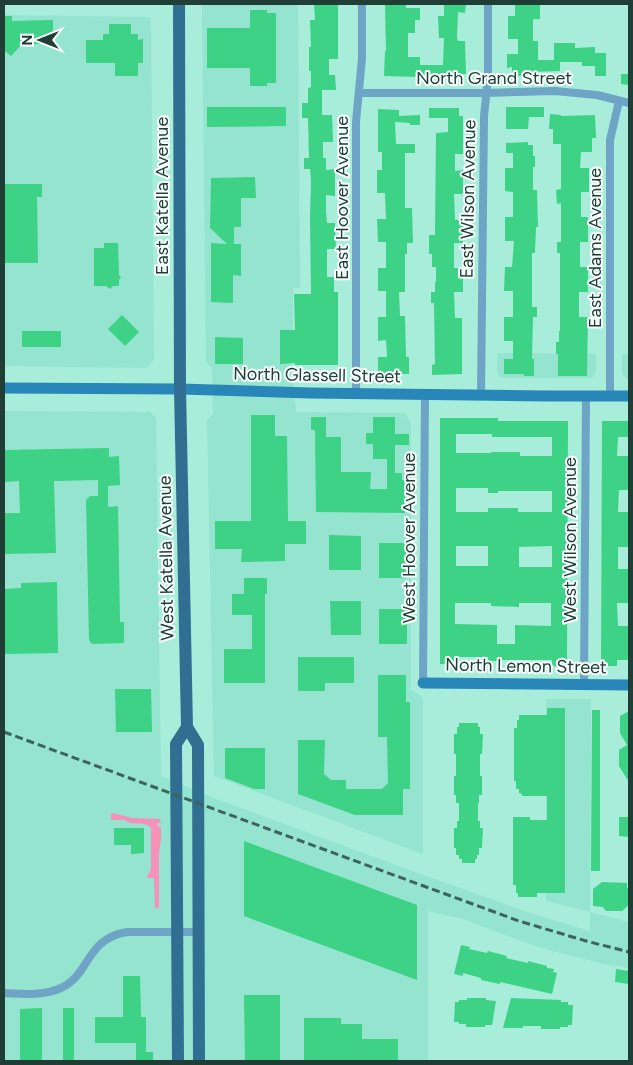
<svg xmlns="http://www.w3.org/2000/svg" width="633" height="1065" font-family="Figtree,sans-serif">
<rect width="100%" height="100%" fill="#a7edda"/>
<path fill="#94e4cf" d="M202,4H298L300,288H293V370L296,412L404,413L411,422V689L423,698V854L214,776L207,420L213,414L212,368L206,362Z
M4,15L151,17L154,360L147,368L4,366Z
M497,353L596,354V373L592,378H501L497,373Z
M622,354H629V379H627L622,374Z
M4,411L150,412L156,418L161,776L214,798L418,873L533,914L590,931V912L546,901V699H591L590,912L629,922V968L604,964L556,952L529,944L463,919L428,911V1061H4Z"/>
<path fill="#f691b8" d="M113,813L132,818L160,819L161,823H158V827H161V839L159,852V908H155L154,878H148L147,877L150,871L151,868V828C144,820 133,827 125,820H111V814Z"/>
<path fill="#3dd286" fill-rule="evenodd" d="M314,4H338V59H329V75H335L336,90H322V115H332L333,142H323V158H326V170L335,169V196L326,195V211L327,223H335L336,249H327V277H334V292H338V365H295V363L280,364V330H295L294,294H311L310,218L311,180L310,169H304V158H309L308,118H302V103H308V88L311,87V71H309V47H311L310,20H315Z
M385,4H406V8H420V20H415V33H408V57H420V65H443L444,38H439L438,16H444V4H466L465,13L458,12L457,38L458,41H465L466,74L419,76V77L384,76L385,51H386Z
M515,4H540V19H533V41H538V60H554V43H575V48L595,47V53H606V76H595V66H582V62H560V71L529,72V76H512V67L507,68V54H518V39H508V16H515Z
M250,10H267V13H276V83H267V86H250V68H207V28H250Z
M4,16H12V21L53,20V44H22L11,56L6,52L4,51Z
M109,24H131V34H138V40L143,39V63H138V76H115V63H86V40H103V34H109Z
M621,74H629V85L621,84Z
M207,107H286V126L207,127Z
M506,107H544V117H529L528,129H506Z
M429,108H459V116H463V154H455V171L463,170V194H454L455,220H463V243H454V268H463V292H454L455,318H462V374L432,375V365L435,364L434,303H431V292H435V282H436V267H432V254H429V235H435V232L436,133L448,132V118H429Z
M378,109L399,110V116L420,115V125H410V123L395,122L396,144H415V153H405V208H412L413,243H407V254H405V292H399L400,316H405L406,357H409V374L378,373V357H387L386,340L378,341V317H386V291H378V268H386V242H378L377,219H386L385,193H377V170H382V152H378Z
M550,114L561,115V116L595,115L596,138H592V152H581L580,168H589V192H581V217H588V242H580V267H588V292H579V317H588L587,376H558V354H556V342H559V331H560V253H557V242H561V203L557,204L556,190L561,189V144H553V129H549Z
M528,142V145H533V156H535V167H533V190H537L538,227H536L535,253H532V307H537V317H533L532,359H534V376H524V374H504V359H513V341H504V317H513V291H504L505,267H512L514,241H505V217H513V192L505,191V168H513V153H506V143Z
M255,177L256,198H241V227H234V244H241V276L233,275V303L211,302V243L227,244L210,228L211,178Z
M4,184H42V197H37L38,263H4Z
M104,243H118L119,275L121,277L119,280V286H113L110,289L106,286H94V248H104Z
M122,315L139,332L125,346L108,329Z
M22,331H61V347H22Z
M215,337L243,338V364H215Z
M251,415H275V436H287L288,521H306V544H285V561L241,562L242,549H215V521H251Z
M311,417H326V437H341V472H371L370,489H387V459H373V444H366V433H373V417H395V434H409V445H395V473H402V480H405V513L316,512L315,430H311Z
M440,418H498V421H568L567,667L552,666V660H497V661H488V657H456V664H440ZM456,434H492V437H552V456H520V452H491V453H456ZM456,488H488V493H498V491H552V512H518V508H488V512H456ZM456,546H488V566H456ZM552,546V567H519V547ZM455,603H491V606L519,607V603H551V626L515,625V644H497V625L455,624Z
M602,421H629V437H618L617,456H629V490H619L618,512H629V547H618V569H629V603H617L618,626H629V660H617V666H601Z
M109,448V457L119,456L120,485L108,486V507L118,506L120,622H124V643L92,644L89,640L86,500L90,496H98V480L54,481L56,553L4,554V513H20L19,481L4,482V450Z
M329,535L361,536V570H329Z
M379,543H407L406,578H379Z
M244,578H267V594H265V683H224V649H252V615H232V594H244Z
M57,582L58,653L4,654V589L21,588V583Z
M330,601H361V635H331Z
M379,609H407V644H379Z
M298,657H354V683H325V691H298Z
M378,675H406V702H410V789H403V815H355L298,794V740H325L324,774L331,780H346V789H382L388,783L387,737H378Z
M115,689H151L152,732H116Z
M547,708H565V893H537V897H518V893H516V885H513V817H530V820H547V796H522V794L519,793V789H516V781H514V728H517V720H519V715H547Z
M592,710H600V871H591Z
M629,711V782L619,766V750L627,745L620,733V716Z
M459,723H478V727H480V734H483L482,754H480V776H482V795H479V803H478V821H480V828H483L482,848H479V855H477V859H475V863H462V859H459V855H456V848H454V828H457V821H459V803H456V795H454V776H456V754H454V734H457V727H459Z
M225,748H265V789H254L225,778Z
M619,817H629V837L619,836Z
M114,828H144V853L131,854V845H114Z
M244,841L417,905V980L244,916Z
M602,882L627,883V888H629V905L622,911H606L603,907L593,906V889Z
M461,945L470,947L469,949L487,953L488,951L507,956L506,958L528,963V961L547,966V968L554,969L553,972L557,973L552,994L500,982V984L481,980V978L463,973V976L454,974Z
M616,969L629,971V984L615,982Z
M123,976H140L141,1017H146V1052H153V1061H136V1043H95V1017H123Z
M244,995H280V1061H245Z
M467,998H486V1000L496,1001L492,1025H485V1027H466V1024H459V1022H454L455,1002H459V1000H467Z
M511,998L561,1000V1002H568V1005H573L572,1025H568V1027H560V1029H541V1026H523V1028H503Z
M42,1008V1061H20V1009Z
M63,1008H74V1061H63Z
M304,1018H341V1024H362V1039H398V1061H304Z"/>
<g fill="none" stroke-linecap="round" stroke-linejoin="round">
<path stroke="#6ea4c5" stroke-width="8" d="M359,93H486L555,91L597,95L629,103
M356,393V122L362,58V4
M481,395L484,116L488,78V4
M610,396V140L619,101
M423,683L425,394
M584,685L586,396
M4,993C23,994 43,996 61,988C91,974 85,939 127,932H199"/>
<path stroke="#2887b8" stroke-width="11" d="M4,388L180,389L310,393L547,396H629
M423,683L629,685"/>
<path stroke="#306f92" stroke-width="12" d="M179,4L180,389L187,727L198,745L199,1061
M178,1061L176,744L187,727"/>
<path stroke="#3e645a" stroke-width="3" stroke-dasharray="8 4" stroke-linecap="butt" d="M4,732L519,921L586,941L629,952"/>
</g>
<g text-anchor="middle" stroke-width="4" stroke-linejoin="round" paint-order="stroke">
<g font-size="18" fill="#203d36" stroke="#f8fffd">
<text x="494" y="84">North Grand Street</text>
<text transform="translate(162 196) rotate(-90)" y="6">East Katella Avenue</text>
<text transform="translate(342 198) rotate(-90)" y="6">East Hoover Avenue</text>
<text transform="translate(468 199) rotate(-89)" y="6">East Wilson Avenue</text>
<text transform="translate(595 248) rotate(-90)" y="6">East Adams Avenue</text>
<text transform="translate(317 375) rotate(1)" y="6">North Glassell Street</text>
<text transform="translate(409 538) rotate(-90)" y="6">West Hoover Avenue</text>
<text transform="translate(570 540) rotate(-90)" y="6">West Wilson Avenue</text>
<text transform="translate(166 558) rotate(-91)" y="6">West Katella Avenue</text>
<text transform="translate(526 666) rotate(1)" y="6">North Lemon Street</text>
</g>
</g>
<rect width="633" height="1065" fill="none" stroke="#203d36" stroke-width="10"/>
<g transform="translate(40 40) rotate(270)" stroke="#f8fffd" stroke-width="4" paint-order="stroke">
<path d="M0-4L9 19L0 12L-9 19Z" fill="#203d36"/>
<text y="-8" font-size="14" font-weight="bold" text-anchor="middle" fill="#203d36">N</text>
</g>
</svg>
